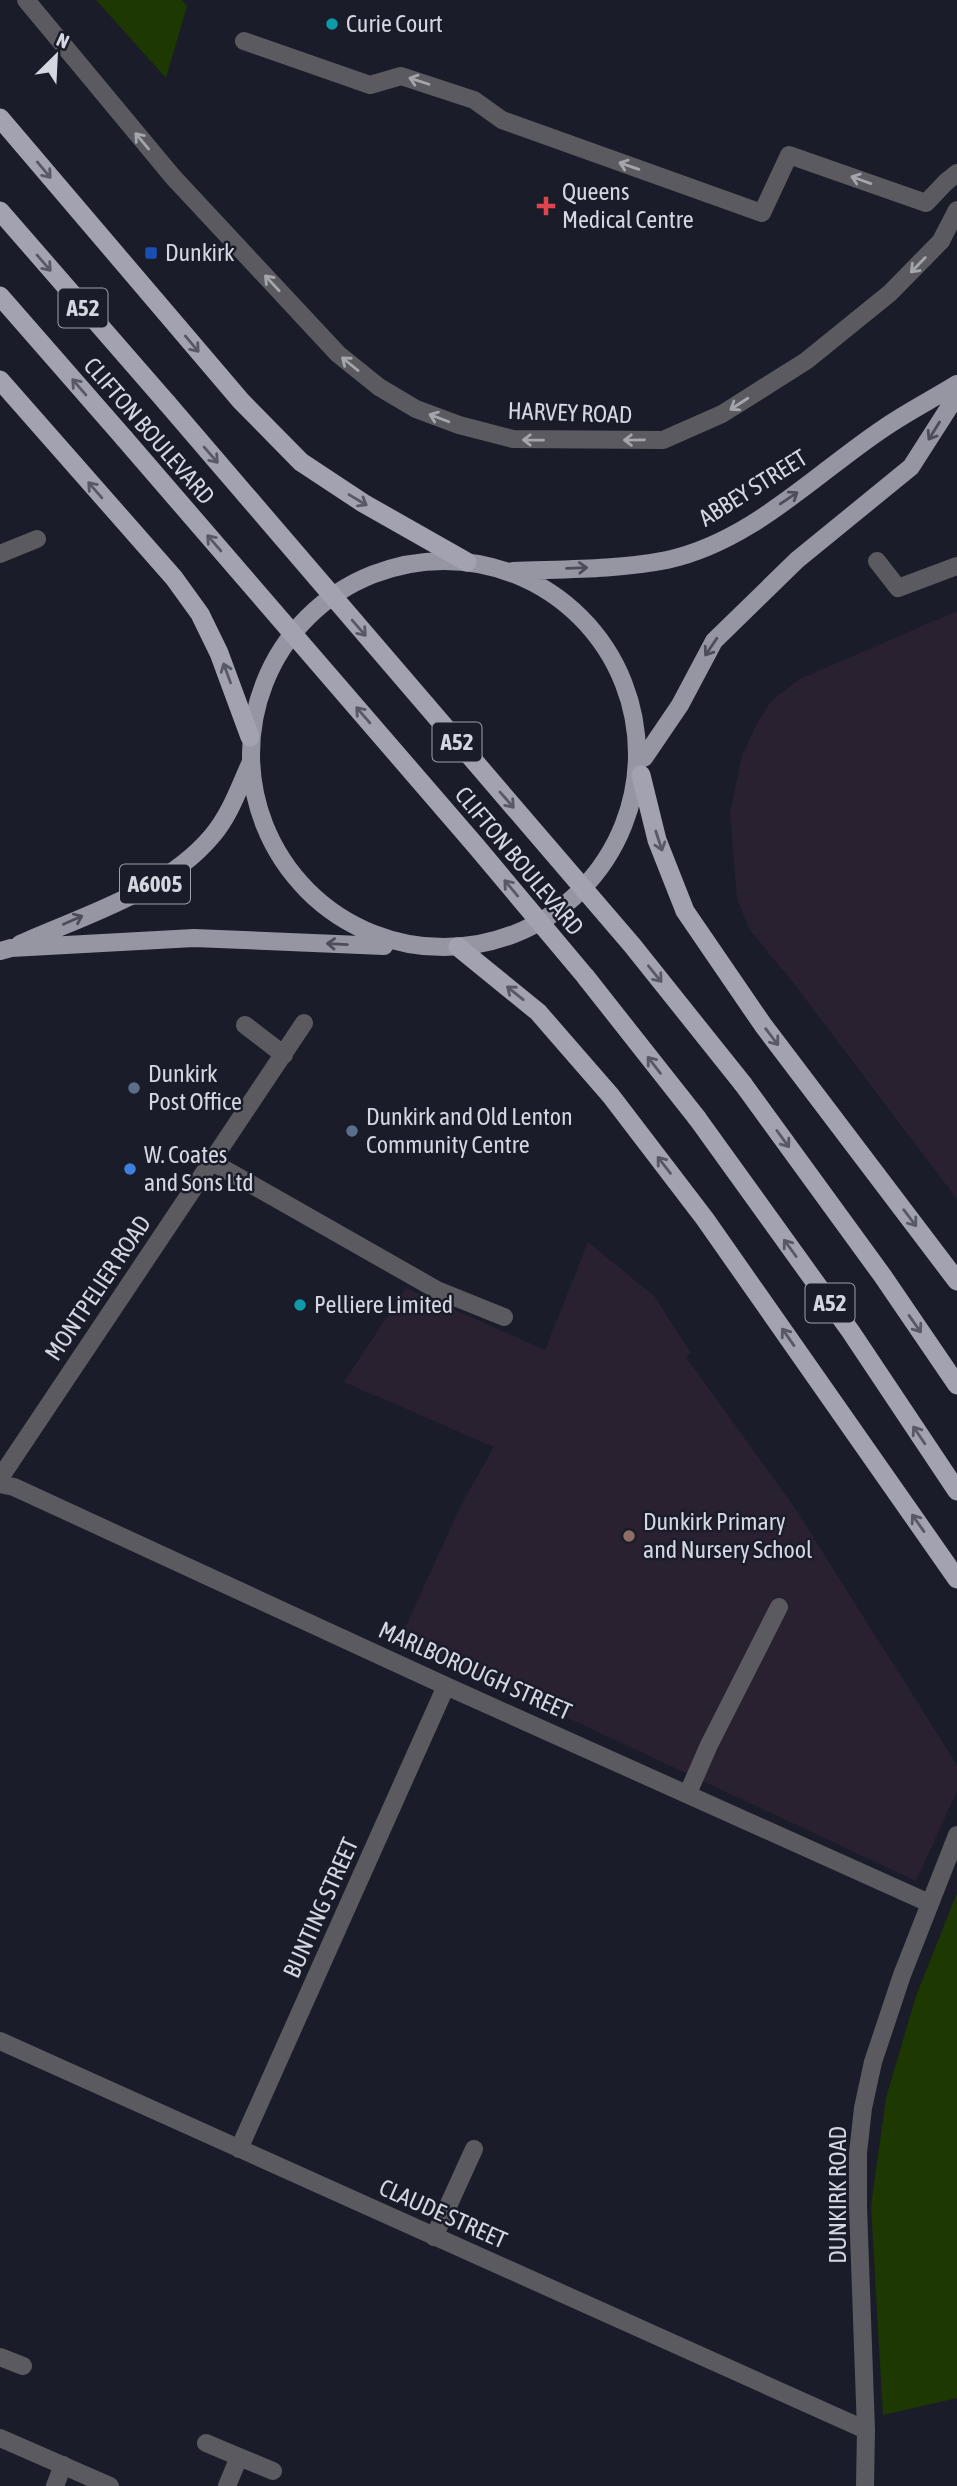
<svg xmlns="http://www.w3.org/2000/svg" width="957" height="2486" font-family="'Asap Condensed',sans-serif">
<rect width="100%" height="100%" fill="#1a1d29"/>
<path fill="#292130" d="M957,611V1199L791,980L750,930L737,899L730,813L742,756L757,723L771,701L800,679Z
M588,1242L654,1296L691,1353L686,1357L794,1507L957,1765V1791L916,1881L400,1639L461,1505L494,1447L344,1382L406,1288L545,1350Z"/>
<path fill="#1d3800" d="M96,0H182L187,6L166,78Z
M957,1893V2398L883,2415L871,2206L886,2098L916,1996Z"/>
<g fill="none" stroke-linecap="round" stroke-linejoin="round">
<path stroke="#5a5a60" stroke-width="18" d="M26,0L173,177L338,354L379,387L416,409L459,425L513,439L663,440L722,414L806,361L890,293L941,241L957,210
M244,41L370,85L401,76L474,100L502,120L762,213L789,155L926,203L946,182
M212,1162L437,1290L504,1317
M688,1793L709,1745L779,1607
M434,2237L474,2149
M0,2357L23,2366
M206,2443L273,2471
M55,2486L63,2465
M227,2486L239,2457"/>
<path stroke="#5a5a60" stroke-width="18" d="M946,182L957,173
M0,554L37,539
M877,561L898,588L957,566
M245,1025L284,1055
M0,1478L304,1023
M0,1484L14,1487L446,1686L929,1903
M0,2041L866,2430
M239,2149L446,1686
M0,2438L110,2486
M865,2486L866,2430L858,2207V2153L863,2108L873,2062L902,1975L957,1835"/>
<path stroke="#9696a3" stroke-width="18" d="M251 754a193 193 0 1 1 386 0a193 193 0 1 1-386 0Z
M513,571C564,569 616,570 667,560C751,542 815,474 884,428C907,412 933,399 957,384
M644,758L680,705L714,641L797,560L911,467L957,395
M20,944C85,915 166,891 212,836C230,815 239,788 250,764
M0,951L11,948L194,938L384,946"/>
<path stroke="#a2a2b0" stroke-width="19" d="M0,118L241,401L301,462L363,503L467,562
M0,211L167,403
M0,296L124,438
M0,380L174,578L200,614L219,653L250,737
M641,775L657,840L685,911L763,1025L957,1281
M458,947L538,1012L611,1096L705,1219L957,1579
M743,1084L882,1275L957,1385
M697,1118L851,1332L957,1491"/>
<path stroke="#a2a2b0" stroke-width="19" d="M167,403L632,945L743,1084
M124,438L476,846L585,976L697,1118"/>
</g>
<defs><path id="oneway-shaft" d="M-6 0H5M1.5-3L5.5 0L1.5 3" fill="none" stroke-width="1.6" stroke-linecap="round" stroke-linejoin="round" transform="scale(1.75)"/></defs>
<g stroke="#a4a5ad">
<use href="#oneway-shaft" transform="translate(419 81) rotate(-162)"/>
<use href="#oneway-shaft" transform="translate(142 141) rotate(-130)"/>
<use href="#oneway-shaft" transform="translate(629 166) rotate(-161)"/>
<use href="#oneway-shaft" transform="translate(861 180) rotate(-160)"/>
<use href="#oneway-shaft" transform="translate(918 265) rotate(134)"/>
<use href="#oneway-shaft" transform="translate(272 283) rotate(-133)"/>
<use href="#oneway-shaft" transform="translate(350 364) rotate(-141)"/>
<use href="#oneway-shaft" transform="translate(739 404) rotate(147)"/>
<use href="#oneway-shaft" transform="translate(439 418) rotate(-159)"/>
<use href="#oneway-shaft" transform="translate(533 440) rotate(-179)"/>
<use href="#oneway-shaft" transform="translate(634 440) rotate(179)"/>
</g>
<g stroke="#575966">
<use href="#oneway-shaft" transform="translate(44 170) rotate(50)"/>
<use href="#oneway-shaft" transform="translate(44 263) rotate(49)"/>
<use href="#oneway-shaft" transform="translate(192 344) rotate(50)"/>
<use href="#oneway-shaft" transform="translate(79 387) rotate(-131)"/>
<use href="#oneway-shaft" transform="translate(211 455) rotate(49)"/>
<use href="#oneway-shaft" transform="translate(95 490) rotate(-131)"/>
<use href="#oneway-shaft" transform="translate(358 500) rotate(31)"/>
<use href="#oneway-shaft" transform="translate(214 543) rotate(-131)"/>
<use href="#oneway-shaft" transform="translate(359 628) rotate(49)"/>
<use href="#oneway-shaft" transform="translate(227 673) rotate(-110)"/>
<use href="#oneway-shaft" transform="translate(363 715) rotate(-131)"/>
<use href="#oneway-shaft" transform="translate(507 800) rotate(49)"/>
<use href="#oneway-shaft" transform="translate(659 841) rotate(72)"/>
<use href="#oneway-shaft" transform="translate(511 888) rotate(-130)"/>
<use href="#oneway-shaft" transform="translate(655 974) rotate(51)"/>
<use href="#oneway-shaft" transform="translate(515 993) rotate(-141)"/>
<use href="#oneway-shaft" transform="translate(772 1037) rotate(53)"/>
<use href="#oneway-shaft" transform="translate(654 1065) rotate(-128)"/>
<use href="#oneway-shaft" transform="translate(783 1139) rotate(54)"/>
<use href="#oneway-shaft" transform="translate(664 1165) rotate(-128)"/>
<use href="#oneway-shaft" transform="translate(910 1218) rotate(53)"/>
<use href="#oneway-shaft" transform="translate(790 1248) rotate(-126)"/>
<use href="#oneway-shaft" transform="translate(915 1324) rotate(55)"/>
<use href="#oneway-shaft" transform="translate(788 1337) rotate(-125)"/>
<use href="#oneway-shaft" transform="translate(919 1435) rotate(-124)"/>
<use href="#oneway-shaft" transform="translate(918 1523) rotate(-125)"/>
</g>
<g stroke="#4c4d5a">
<use href="#oneway-shaft" transform="translate(934 431) rotate(122)"/>
<use href="#oneway-shaft" transform="translate(789 498) rotate(-34)"/>
<use href="#oneway-shaft" transform="translate(577 568) rotate(-2)"/>
<use href="#oneway-shaft" transform="translate(711 647) rotate(124)"/>
<use href="#oneway-shaft" transform="translate(73 920) rotate(-24)"/>
<use href="#oneway-shaft" transform="translate(337 944) rotate(-177)"/>
</g>
<g fill="#0f9aa8" stroke="#1a1d29" stroke-width="2.5">
<circle cx="332" cy="24" r="7"/>
<circle cx="300" cy="1305" r="7"/>
</g>
<path fill="#e0444e" stroke="#1a1d29" stroke-width="2.5" d="M542.5 195.5h7v7h7v7h-7v7h-7v-7h-7v-7h7z"/>
<rect fill="#1a4fb4" stroke="#1a1d29" stroke-width="2.5" x="144" y="246" width="14" height="14" rx="3.5"/>
<g fill="#5c6f8a" stroke="#1a1d29" stroke-width="2.5">
<circle cx="134" cy="1088" r="7"/>
<circle cx="352" cy="1131" r="7"/>
</g>
<circle fill="#3f7fe0" stroke="#1a1d29" stroke-width="2.5" cx="130" cy="1169" r="7"/>
<circle fill="#8d6e63" stroke="#1a1d29" stroke-width="2.5" cx="629" cy="1536" r="7"/>
<g text-anchor="middle" stroke-width="5" stroke-linejoin="round" paint-order="stroke">
<g fill="#1a1d29" stroke="#9d9fa9" stroke-width="2">
<rect x="58.5" y="288.5" width="49" height="39" rx="5"/>
<rect x="432.5" y="722.5" width="49" height="39" rx="5"/>
<rect x="120" y="864.5" width="70" height="39" rx="5"/>
<rect x="805.5" y="1283.5" width="49" height="39" rx="5"/>
</g>
<g font-size="23" font-weight="bold" fill="#d5d7e0">
<text x="83" y="316">A52</text>
<text x="457" y="750">A52</text>
<text x="155" y="892">A6005</text>
<text x="830" y="1311">A52</text>
</g>
<g font-size="24" fill="#d5d7e0" stroke="#1a1d29" text-anchor="start">
<text x="346" y="32">Curie Court</text>
<text x="562" y="200">Queens<tspan x="562" dy="28">Medical Centre</tspan></text>
<text x="165" y="261">Dunkirk</text>
<text x="148" y="1082">Dunkirk<tspan x="148" dy="28">Post Office</tspan></text>
<text x="366" y="1125">Dunkirk and Old Lenton<tspan x="366" dy="28">Community Centre</tspan></text>
<text x="144" y="1163">W. Coates<tspan x="144" dy="28">and Sons Ltd</tspan></text>
<text x="314" y="1313">Pelliere Limited</text>
<text x="643" y="1530">Dunkirk Primary<tspan x="643" dy="28">and Nursery School</tspan></text>
</g>
<g font-size="24" fill="#d5d7e0" stroke="#1a1d29">
<text transform="translate(570 413) rotate(2)" y="8">HARVEY ROAD</text>
<text transform="translate(149 431) rotate(49)" y="8">CLIFTON BOULEVARD</text>
<text transform="translate(753 488) rotate(-32)" y="8">ABBEY STREET</text>
<text transform="translate(519 861) rotate(50)" y="8">CLIFTON BOULEVARD</text>
<text transform="translate(98 1288) rotate(-56)" y="8">MONTPELIER ROAD</text>
<text transform="translate(475 1671) rotate(24)" y="8">MARLBOROUGH STREET</text>
<text transform="translate(321 1908) rotate(-66)" y="8">BUNTING STREET</text>
<text transform="translate(838 2195) rotate(-90)" y="8">DUNKIRK ROAD</text>
<text transform="translate(443 2214) rotate(24)" y="8">CLAUDE STREET</text>
</g>
</g>
<g transform="translate(56 56) rotate(24)" stroke="#1a1d29" stroke-width="5" paint-order="stroke">
<path d="M0-5L12 26L0 18L-12 26Z" fill="#d5d7e0"/>
<text y="-10" font-size="19" font-weight="bold" text-anchor="middle" fill="#d5d7e0">N</text>
</g>
</svg>
